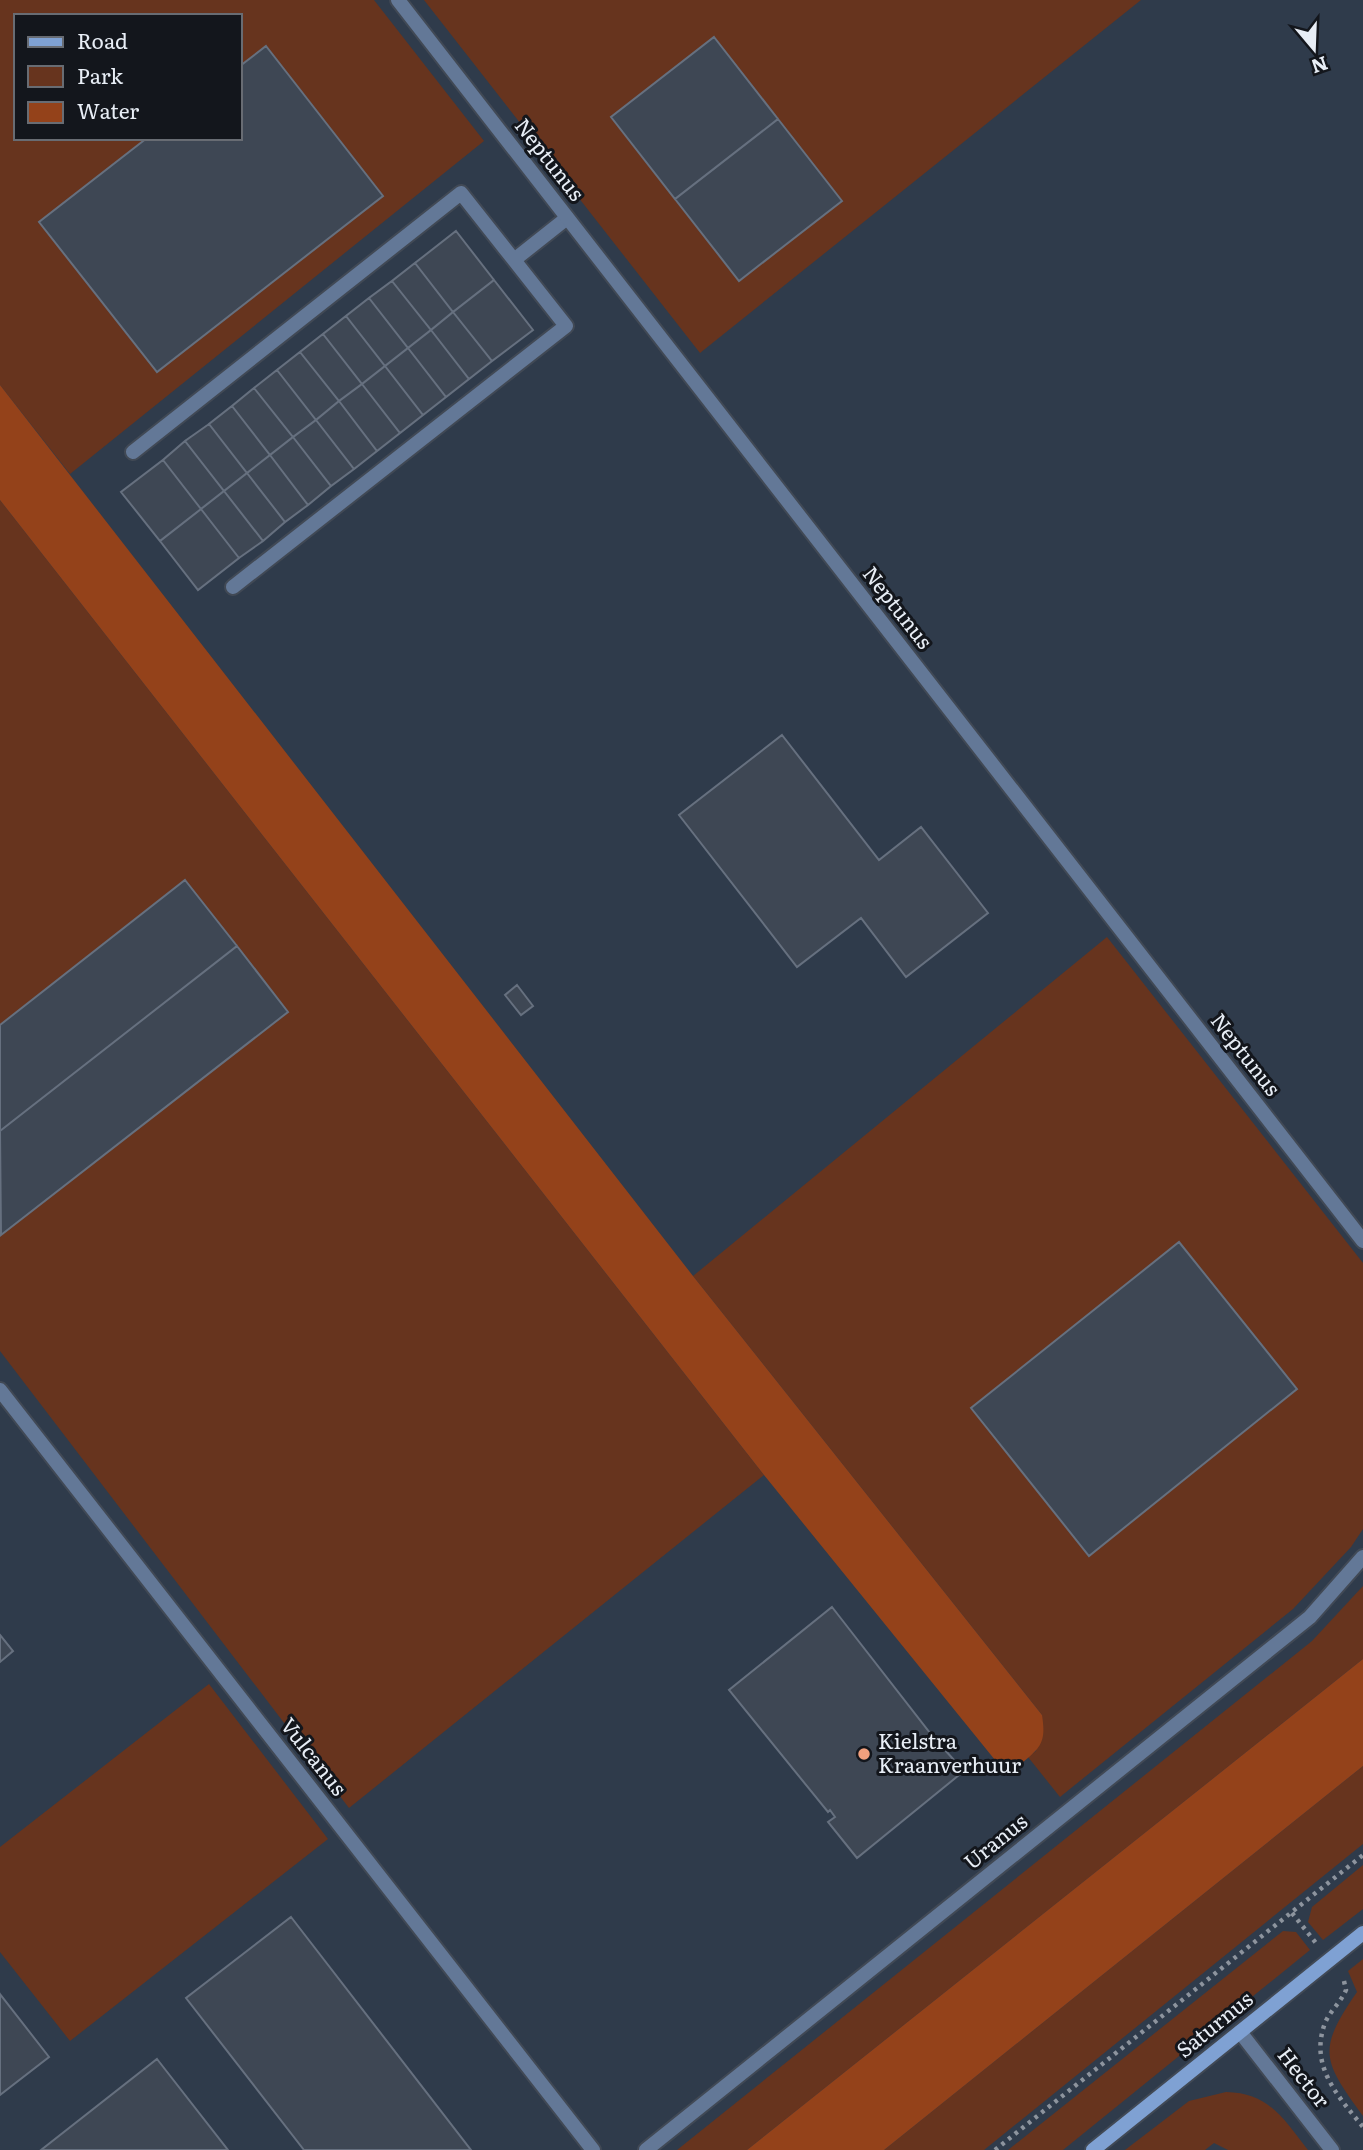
<svg xmlns="http://www.w3.org/2000/svg" width="1363" height="2150" font-family="Literata,serif">
<rect width="100%" height="100%" fill="#262e3b"/>
<path fill="#2f3b4b" fill-rule="evenodd" d="M0,0H1363V2150H0ZM16,16H240V138H16Z"/>
<path fill="#67341e" fill-rule="evenodd" d="M0,0H374L484,141L70,474L0,385ZM16,16H240V138H16Z
M424,0H1141L700,353Z
M0,500L764,1475L349,1808L0,1351Z
M1107,937L1363,1263V1529L1351,1547L1293,1609L1060,1797L1028,1757L1036,1751L1042,1715L693,1276Z
M1363,1586V1659L747,2150H677L1312,1641Z
M209,1684L328,1839L70,2041L0,1952V1847Z
M1363,1766V1844L984,2150H884Z
M1363,1865V1909L1323,1940L1308,1922L1312,1907Z
M1283,1931L1296,1932L1310,1950L1063,2150H1008Z
M1363,1959V2116C1322,2060 1317,2050 1357,1992L1348,1971Z
M1226,2092C1269,2093 1283,2118 1308,2150H1228L1214,2143L1205,2150H1125L1189,2101Z"/>
<path fill="#94421a" d="M0,385L693,1276L1042,1715C1046,1741 1042,1747 1022,1763L995,1760L764,1475L0,500Z
M1363,1659V1766L884,2150H747Z"/>
<path fill="#3e4754" stroke="#66707f" stroke-width="2" d="M714,37L778,119L675,199L611,117Z
M266,46L383,196L157,372L39,222L147,138H240V66Z
M778,119L842,201L739,281L675,199Z
M456,231L494,280L453,312L415,263Z
M415,263L453,312L431,330L392,281Z
M494,280L533,330L492,361L453,312Z
M392,281L431,330L408,348L369,298Z
M369,298L408,348L385,366L346,316Z
M453,312L492,361L469,379L431,330Z
M346,316L385,366L362,384L323,334Z
M431,330L469,379L446,397L408,348Z
M323,334L362,384L339,401L300,352Z
M408,348L446,397L423,415L385,366Z
M300,352L339,401L316,420L277,370Z
M385,366L423,415L400,433L362,384Z
M277,370L316,420L293,437L254,388Z
M362,384L400,433L377,451L339,401Z
M254,388L293,437L270,455L232,406Z
M339,401L377,451L354,469L316,420Z
M232,406L270,455L247,473L209,424Z
M316,420L354,469L331,486L293,437Z
M209,424L247,473L224,491L185,441Z
M293,437L331,486L308,505L270,455Z
M185,441L224,491L201,509L163,460Z
M270,455L308,505L285,522L247,473Z
M163,460L201,509L160,541L121,492Z
M247,473L285,522L263,541L224,491Z
M224,491L263,541L239,558L201,509Z
M201,509L239,558L198,590L160,541Z
M782,735L879,860L921,827L988,913L906,977L861,918L797,967L679,815Z
M185,880L237,946L0,1131V1025Z
M237,946L288,1012L1,1235L0,1131Z
M517,985L533,1006L521,1015L505,995Z
M1179,1242L1297,1389L1089,1556L971,1408Z
M832,1607L934,1738L964,1771L857,1858L828,1822L835,1817L830,1810L828,1812L729,1690Z
M0,1635L13,1651L0,1662Z
M291,1917L471,2150H304L186,1998Z
M0,1994L49,2057L0,2095Z
M157,2059L228,2150H41Z"/>
<g fill="none" stroke-linecap="round" stroke-linejoin="round">
<defs>
<path id="service" d="M133,452L461,193L514,260
M233,587L566,326L514,260L567,218"/>
<path id="minor" d="M398,0L1363,1241
M0,1390L593,2150
M1240,2032L1332,2150
M646,2150L1310,1617L1363,1557"/>
<path id="secondary" d="M1093,2150L1363,1933"/>
</defs>
<use href="#service" stroke="#414955" stroke-width="18"/>
<use href="#minor" stroke="#414955" stroke-width="18"/>
<use href="#secondary" stroke="#414955" stroke-width="18"/>
<path stroke="#8d949e" stroke-width="4.5" stroke-dasharray="3.5 5" stroke-linecap="butt" d="M1292,1913L1316,1943
M1344,1981L1346,1990C1341,2002 1330,2011 1325,2023C1309,2066 1338,2096 1363,2127
M995,2150L1363,1855"/>
<use href="#service" stroke="#637897" stroke-width="14"/>
<use href="#minor" stroke="#637897" stroke-width="14"/>
<use href="#secondary" stroke="#7fa1d3" stroke-width="14"/>
</g>
<circle fill="#f2a07e" stroke="#13161c" stroke-width="2.5" cx="864" cy="1754" r="7"/>
<g text-anchor="middle" stroke-width="6" stroke-linejoin="round" paint-order="stroke">
<g font-size="21" fill="#e8eef6" stroke="#13161c">
<text transform="translate(549 160) rotate(52)" y="7">Neptunus</text>
<text transform="translate(897 608) rotate(52)" y="7">Neptunus</text>
<text transform="translate(1245 1055) rotate(52)" y="7">Neptunus</text>
<text transform="translate(313 1757) rotate(52)" y="7">Vulcanus</text>
<text transform="translate(996 1842) rotate(-39)" y="7">Uranus</text>
<text transform="translate(1215 2025) rotate(-39)" y="7">Saturnus</text>
<text transform="translate(1303 2078) rotate(52)" y="7">Hector</text>
</g>
<g font-size="21" fill="#e8eef6" stroke="#13161c" text-anchor="start">
<text x="878" y="1749">Kielstra<tspan x="878" dy="24">Kraanverhuur</tspan></text>
</g>
</g>
<rect x="14" y="14" width="228" height="126" fill="#13161c" stroke="#686c73" stroke-width="2"/>
<rect x="28" y="37" width="35" height="10" fill="#7fa1d3" stroke="#686c73" stroke-width="2"/>
<text x="77" y="49" font-size="21" fill="#e8eef6">Road</text>
<rect x="28" y="66" width="35" height="21" fill="#67341e" stroke="#686c73" stroke-width="2"/>
<text x="77" y="84" font-size="21" fill="#e8eef6">Park</text>
<rect x="28" y="102" width="35" height="21" fill="#94421a" stroke="#686c73" stroke-width="2"/>
<text x="77" y="119" font-size="21" fill="#e8eef6">Water</text>
<g transform="translate(1314 49) rotate(161)" stroke="#13161c" stroke-width="5" paint-order="stroke">
<path d="M0-5L12 26L0 18L-12 26Z" fill="#e8eef6"/>
<text y="-10" font-size="19" font-weight="bold" text-anchor="middle" fill="#e8eef6">N</text>
</g>
</svg>
